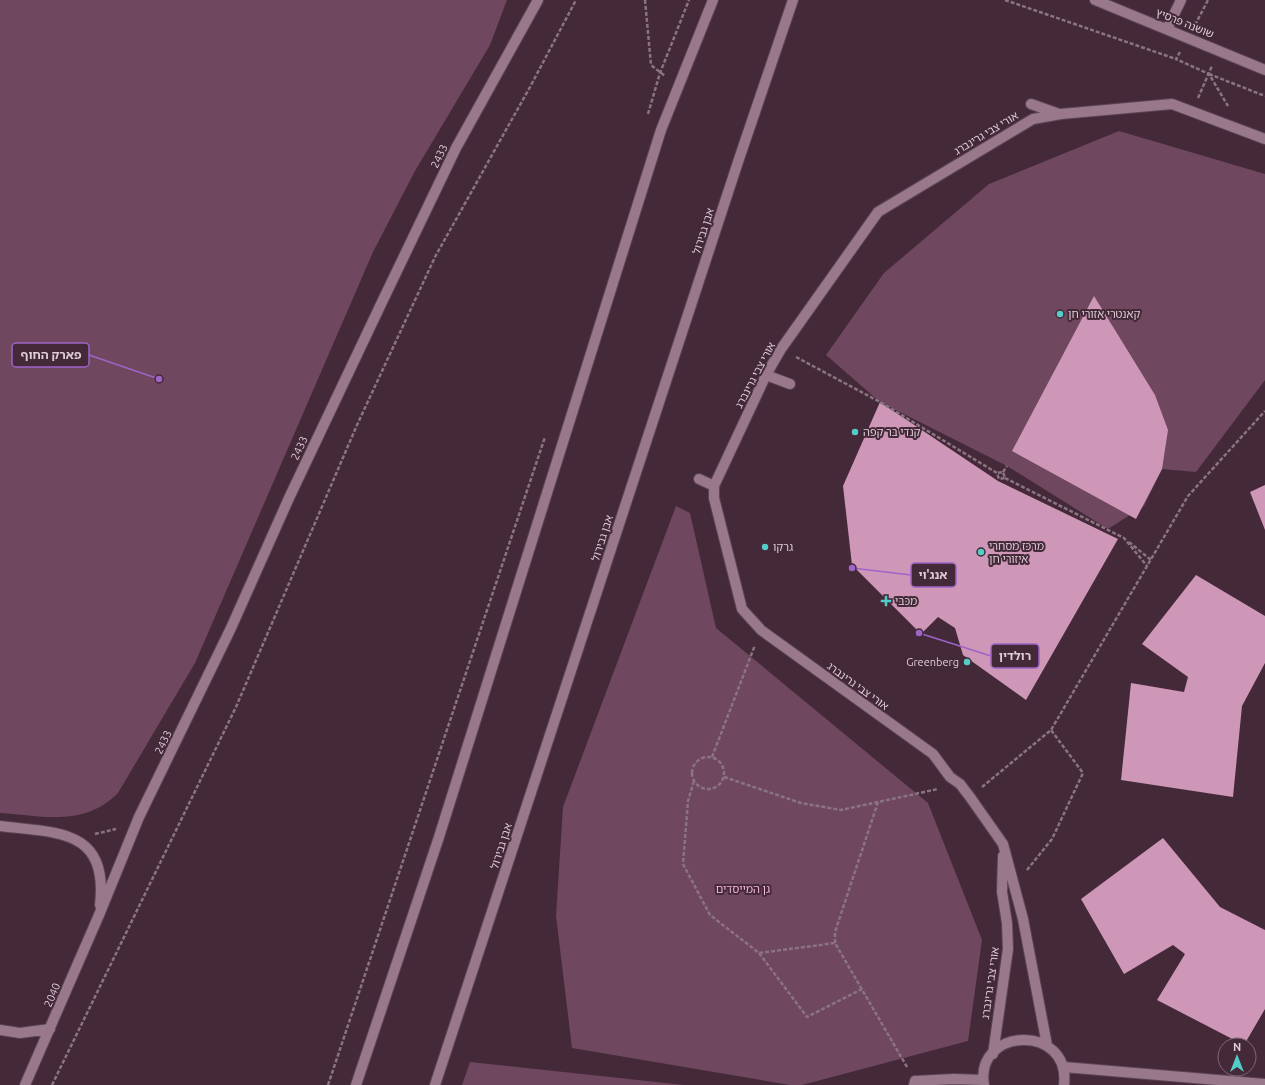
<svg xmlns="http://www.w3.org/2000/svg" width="1265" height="1085" font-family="Ubuntu,'Noto Sans Hebrew',sans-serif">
<rect width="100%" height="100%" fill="#442939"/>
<path fill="#6f475f" d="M0,0H507L490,45L415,171L373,252L195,663L118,793C84,827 45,816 0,813Z
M1119,131L1265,174V380L1196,472L1162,469L1144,506L1108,529L1007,466L880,402L826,355L884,273L989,184Z
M676,506L690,513L716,628L928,803L982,940L968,1041L802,1085H790L572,1048L556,916L563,807Z
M470,1062L684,1085H462Z"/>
<path fill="#ce97b7" d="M1094,296L1155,395L1168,430L1162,469L1136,519L1012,451Z
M880,402L998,481L1118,539L1026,700L963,655L955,628L938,617L921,634L852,565L843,486Z
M1265,485V530L1250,492Z
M1196,575L1265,616V663L1242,706L1233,797L1121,780L1131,683L1184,692L1188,677L1142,644Z
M1163,838L1220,907L1265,930V1009L1244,1045L1157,1000L1185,954L1173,945L1124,974L1081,899Z"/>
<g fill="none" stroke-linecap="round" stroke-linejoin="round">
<defs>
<path id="minor" d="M1095,0L1265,70
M1167,29L1181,0
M1031,104L1059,114
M766,375L790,384
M699,479L714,486
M0,826C56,833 109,828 100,905
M0,1030L20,1033L50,1029
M1047,1045L1023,919L1003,844L970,797L960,784L950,777L933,754L761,630L742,609L714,498V486L766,375L781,349L878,212L1033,119L1061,114L1172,104L1265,139
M993,1054L1008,949L1007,923L1002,892L1003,856
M1064,1067L1265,1084
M25,1085L99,915L139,817L231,628L289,498L382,302L456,148L538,0
M356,1085L439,837L661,130L713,0
M435,1085L738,162L793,0
M914,1085L915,1081L954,1079L983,1080
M984,1085C974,1027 1071,1023 1064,1085"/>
</defs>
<use href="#minor" stroke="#5c4553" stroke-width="12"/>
<path stroke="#8b7481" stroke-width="2.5" stroke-dasharray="4 2" stroke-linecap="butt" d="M645,0L651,65L665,76
M1005,0L1176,59
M1195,25L1208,0
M1180,52L1176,59L1209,74L1228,106
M1209,74L1265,96
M1198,98L1212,66
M648,114L660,73L689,0
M796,357L880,402L997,473L999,479L1005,478L1003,472L997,473
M1003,472L1007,466
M1005,478L1124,538L1147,566
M1129,542L1151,560
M712,757L755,645
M692 773a16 16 0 1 1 32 0a16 16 0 1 1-32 0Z
M724,777L801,803L841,810L878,802
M694,781L688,801L683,864L710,915L759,953L835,943L907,1067
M982,787L1051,730L1188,496L1265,411
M95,834L116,829
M1027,870L1052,839L1083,773L1051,730
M835,943V932L878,802L938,789
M759,953L807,1017L862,989
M52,1085L236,707L357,425L435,257L530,87L576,0
M328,1085L545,437"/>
<use href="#minor" stroke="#98788a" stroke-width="10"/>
</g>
<g fill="#53cdca" stroke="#442939" stroke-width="1.5">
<circle cx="1060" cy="314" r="4"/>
<circle cx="855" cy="432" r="4"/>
<circle cx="765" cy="547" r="4"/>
<circle cx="981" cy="552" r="4"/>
<path d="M884 595h4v4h4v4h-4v4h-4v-4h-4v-4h4z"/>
<circle cx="967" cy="662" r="4"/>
</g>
<g text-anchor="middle" stroke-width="4" stroke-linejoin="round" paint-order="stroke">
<g font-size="11" fill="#deccd6" stroke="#442939">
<text transform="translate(1185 23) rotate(22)" y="4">שושנה פרסיץ</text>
<text transform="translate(986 133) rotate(-31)" y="4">אורי צבי גרינברג</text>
<text transform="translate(439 156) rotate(-64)" y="4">2433</text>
<text transform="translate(703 231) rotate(-72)" y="4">אבן גבירול</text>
<text transform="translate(755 375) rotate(-62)" y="4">אורי צבי גרינברג</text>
<text transform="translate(299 448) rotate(-65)" y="4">2433</text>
<text transform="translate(602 538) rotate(-72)" y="4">אבן גבירול</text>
<text transform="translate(858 686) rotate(36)" y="4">אורי צבי גרינברג</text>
<text transform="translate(163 742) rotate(-64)" y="4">2433</text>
<text transform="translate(501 846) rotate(-72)" y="4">אבן גבירול</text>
<text transform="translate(990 983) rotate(-82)" y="4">אורי צבי גרינברג</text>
<text transform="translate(52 995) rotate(-67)" y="4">2040</text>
</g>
<g font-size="11" fill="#deccd6" stroke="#442939" text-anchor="start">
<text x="1068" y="318">קאנטרי אזורי חן</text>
<text x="863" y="436">קנדי בר קפה</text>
<text x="989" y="550">מרכז מסחרי<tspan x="989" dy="13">איזורי חן</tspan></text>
<text x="773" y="551">גרקו</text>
<text x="895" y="605">מכבי</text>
<text x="959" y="666" text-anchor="end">Greenberg</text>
</g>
<g font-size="11" fill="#f7b8dd" stroke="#442939">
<text x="743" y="893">גן המייסדים</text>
</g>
</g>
<path fill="none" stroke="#9e64c7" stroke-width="1.5" d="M159 379L89 355M852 568L911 575M919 633L991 656"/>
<g fill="#9e64c7" stroke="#442939" stroke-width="1.5">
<circle cx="159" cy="379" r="4"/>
<circle cx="852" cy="568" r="4"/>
<circle cx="919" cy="633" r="4"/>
</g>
<g fill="#442939" stroke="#9e64c7" stroke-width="1.5">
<rect x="12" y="343" width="77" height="24" rx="4"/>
<rect x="911" y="563" width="45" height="24" rx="4"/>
<rect x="991" y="644" width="48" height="24" rx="4"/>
</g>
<g font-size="12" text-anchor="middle" font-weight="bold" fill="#deccd6">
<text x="51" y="359">פארק החוף</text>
<text x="933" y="579">אנג'וי</text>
<text x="1015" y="660">רולדין</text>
</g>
<g transform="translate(1237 1057)"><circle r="19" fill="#442939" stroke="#826a78"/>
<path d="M0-3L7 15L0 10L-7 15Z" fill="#53cdca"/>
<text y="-6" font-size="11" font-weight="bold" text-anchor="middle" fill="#deccd6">N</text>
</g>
</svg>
